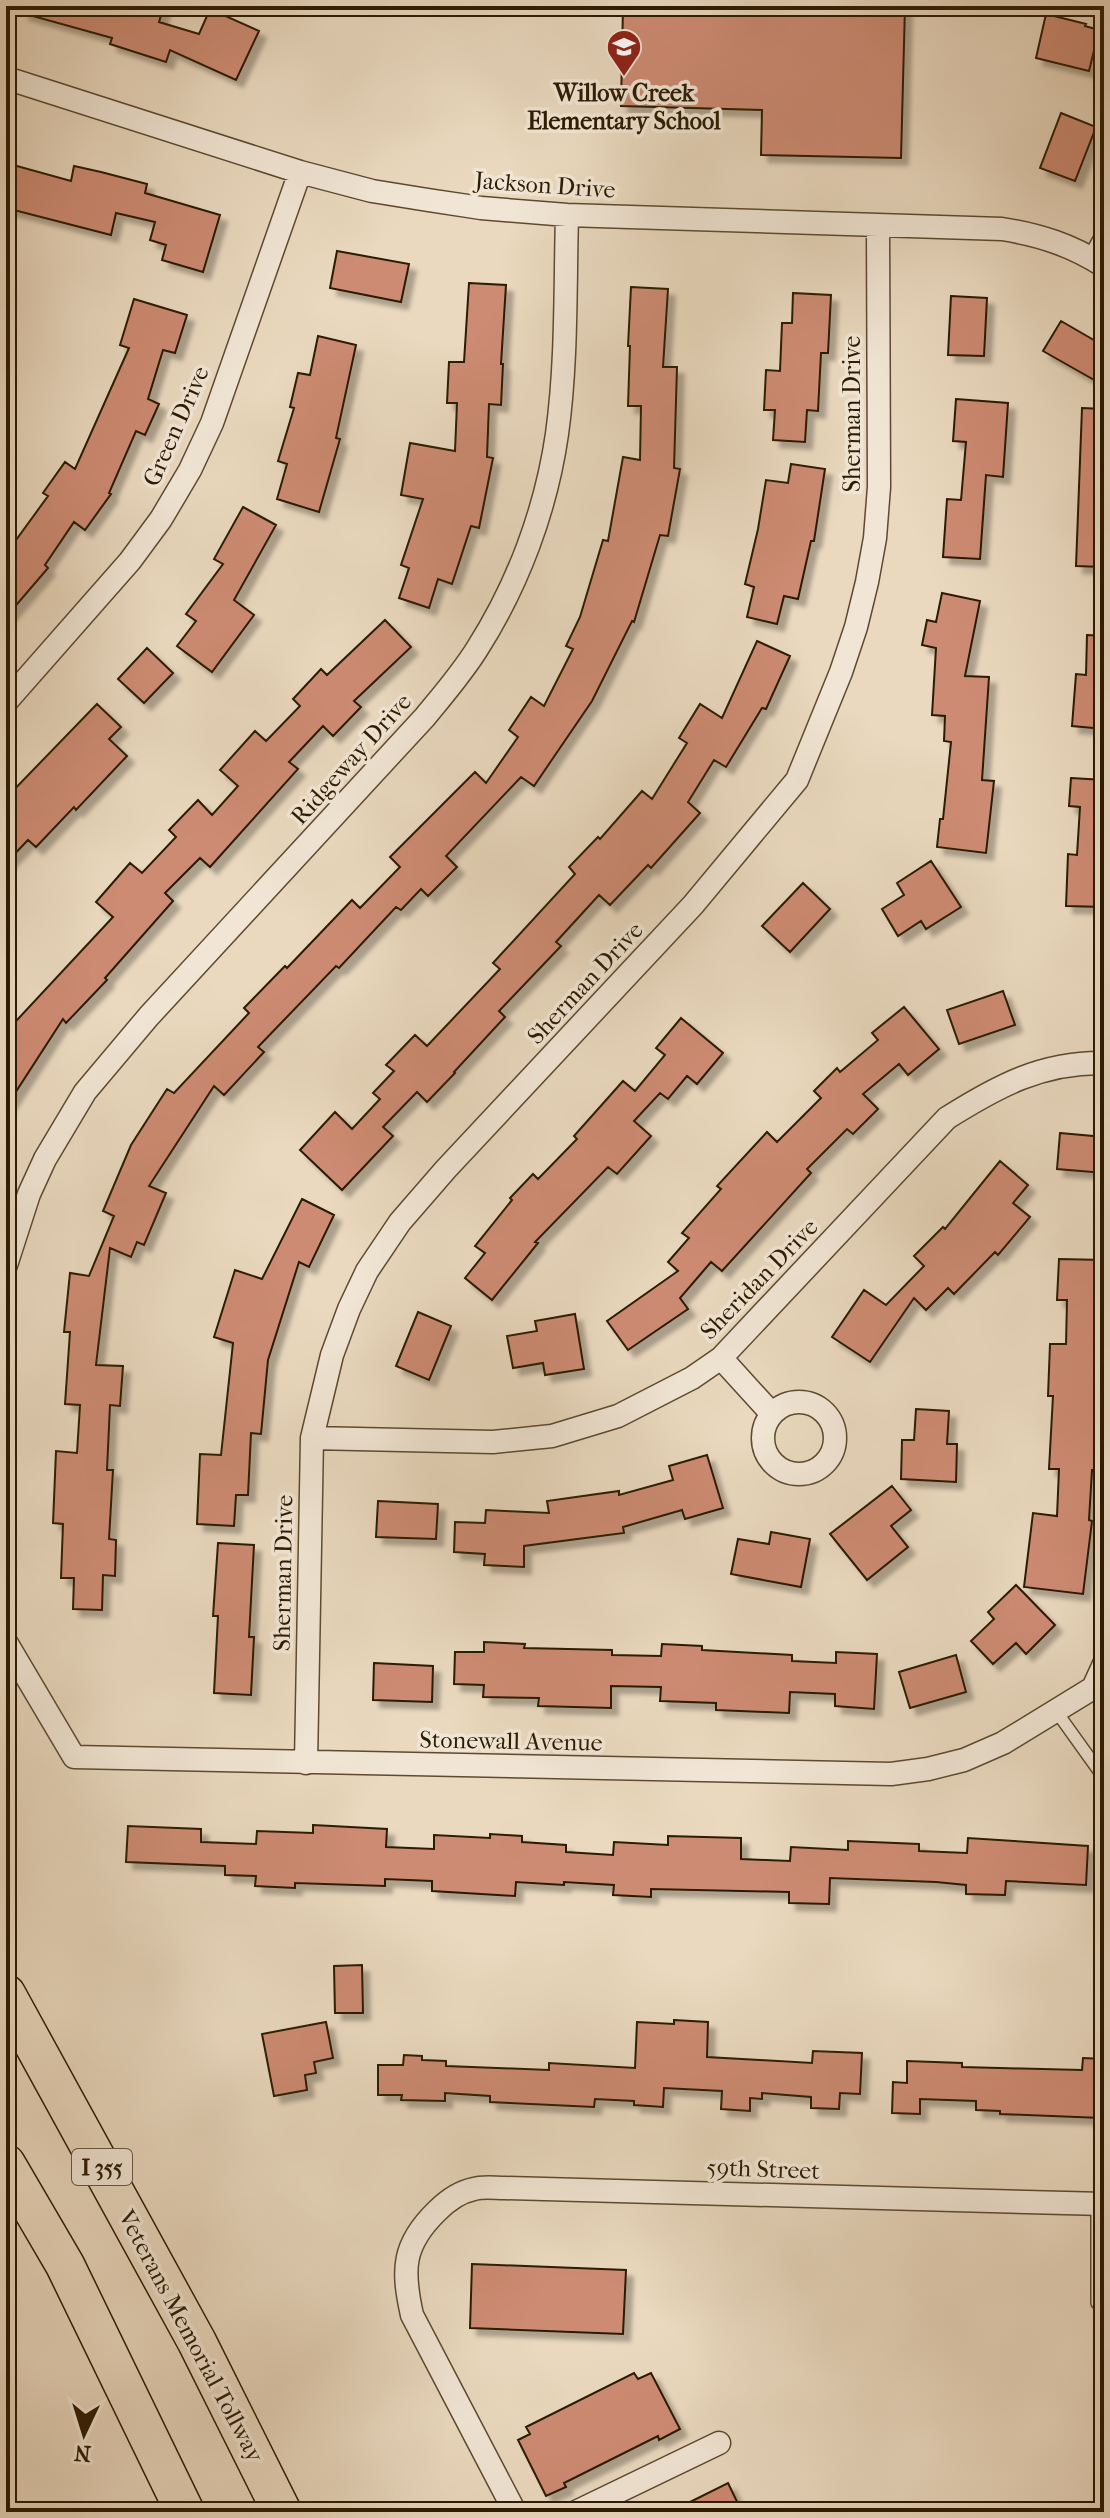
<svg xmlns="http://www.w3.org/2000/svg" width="1110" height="2518" font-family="'IM FELL French Canon',serif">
<defs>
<filter id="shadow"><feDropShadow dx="7" dy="7" stdDeviation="2" flood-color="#0004"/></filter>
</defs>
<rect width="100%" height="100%" fill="#ead9bf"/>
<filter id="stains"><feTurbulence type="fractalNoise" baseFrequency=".0025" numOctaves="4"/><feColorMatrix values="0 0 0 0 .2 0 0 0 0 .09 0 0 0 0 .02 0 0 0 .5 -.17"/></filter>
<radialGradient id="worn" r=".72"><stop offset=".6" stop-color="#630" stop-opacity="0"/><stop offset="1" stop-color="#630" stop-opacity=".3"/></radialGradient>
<path fill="#cd8b73" stroke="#2c1b02" stroke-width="2" filter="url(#shadow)" d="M22,6H164L159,22L199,34L210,9L259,31L236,80L170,50L166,62L110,44L112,38L22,13Z
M623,6H905L901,158L761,155L762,110L621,106Z
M1046,14L1086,24L1085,26L1099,30L1089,71L1036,58Z
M1061,113L1096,127L1075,181L1040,168Z
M6,163L71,181L74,166L101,172L147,184L145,193L220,215L203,272L162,260L166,245L150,240L155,222L116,213L111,235L6,208Z
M337,251L409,264L401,302L330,288Z
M469,283L506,285L501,364H503L501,405L489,404L487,457L493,458L479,528L471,526L452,584L438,579L429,608L399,598L409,568L401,565L423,499L401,495L410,443L455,451L457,403H447L449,362H464Z
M631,287L668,289L663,367H677L674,468L680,469L668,536L660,535L634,622L632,621L592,701L534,786L521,777L446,856L457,867L428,896L421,889L401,910L396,907L339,968L336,966L258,1047L264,1052L224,1095L214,1086L149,1186L166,1193L144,1245L137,1242L131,1257L110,1248L96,1365L123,1366L120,1406L110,1405L107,1470H113L109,1539L116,1540L115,1576L103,1575L102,1610L73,1609L74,1578H61L63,1524L53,1523L56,1451L77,1453L80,1405L65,1404L70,1332H64L70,1273L89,1276L114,1216L103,1211L131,1145L167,1089L174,1093L249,1013L244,1008L285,966L287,968L352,900L360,908L400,867L390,857L475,772L486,783L518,737L509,730L531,697L544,706L573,649L566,646L580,617L603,540L608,541L623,457L640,460L641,406H628L630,346H628Z
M793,293L831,295L828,353H821L818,411L807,410L805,442L773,440L775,410H764L766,370L780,371L782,323H792Z
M951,296L987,298L984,356L948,355Z
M134,299L187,315L175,353L163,350L148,399L159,404L145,435L136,431L109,493L111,494L85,530L74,522L45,565L48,568L6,617V532L16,540L48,496L43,493L65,462L75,469L129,348L120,345Z
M1061,321L1104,346V367L1096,381L1043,351Z
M318,336L356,345L336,438L340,439L319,512L277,499L287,464L278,461L294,408L290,407L298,373L310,375Z
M956,399L1008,403L1003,477L986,475L980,559L943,557L947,499L961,500L966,442L953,441Z
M1082,408L1104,409V567L1076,566Z
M791,464L825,469L814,541H811L798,599L784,596L777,624L747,617L754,587L745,584L758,529L766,480L788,483Z
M243,507L276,525L234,600L254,615L212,672L177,646L196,621L186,614L223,564L214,559Z
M942,593L980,601L965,676L989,677L982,780L994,781L986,853L937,847L940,819H943L951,742L944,741L945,716L932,715L936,648L922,645L927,620L936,622Z
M385,620L411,647L354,701L361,707L333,736L323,726L289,762L298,769L210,867L200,858L165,893L173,901L105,978L107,980L66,1023L63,1019L6,1107V1037L17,1020L113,917L96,902L130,863L142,873L176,837L169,830L198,800L212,815L238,786L220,770L255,731L266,741L300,706L293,699L321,669L327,675Z
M1087,635L1104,636V729L1072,726L1076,674L1086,675Z
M757,641L790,656L766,709L762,708L726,767L714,760L688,802L700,813L651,868L648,865L610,905L599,895L556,942L561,946L499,1011L505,1017L454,1072L455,1073L427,1102L417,1092L383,1127L393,1136L342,1190L300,1150L335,1112L352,1129L380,1099L373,1093L394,1071L386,1065L415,1035L427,1046L500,969L493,963L575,874L569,867L598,837L600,839L642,791L652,799L687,743L679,738L700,704L722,718Z
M147,648L173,673L144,703L118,679Z
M97,704L121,727L109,739L127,756L76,810L74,807L36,847L28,840L6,863V798Z
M1071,778L1104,780V907L1066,906L1068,854L1077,855L1080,807L1069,806Z
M931,861L961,907L926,929L921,921L898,936L882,909L904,895L897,883Z
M803,883L830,909L790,952L762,926Z
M1003,991L1015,1025L959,1044L947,1010Z
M904,1007L939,1049L908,1075L899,1064L863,1094L878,1109L853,1134L847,1129L807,1169L811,1173L722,1271L711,1262L680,1298L688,1309L628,1350L607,1321L678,1271L668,1262L689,1238L682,1233L721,1189L717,1186L767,1132L777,1142L821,1098L814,1091L837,1068L840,1072L878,1040L872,1033Z
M681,1018L723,1053L697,1084L687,1076L668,1099L660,1093L634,1121L651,1136L617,1174L608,1167L535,1242L538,1243L492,1300L465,1278L485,1253L475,1246L512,1200L510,1198L533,1174L538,1179L577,1139L574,1136L623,1081L635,1091L665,1055L656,1048Z
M1060,1133L1104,1137V1173L1057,1169Z
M1000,1161L1028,1185L1013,1203L1030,1217L998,1255L995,1252L954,1294L948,1288L926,1310L914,1298L870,1362L832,1337L864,1290L886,1305L924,1266L914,1256L943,1227L945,1229Z
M302,1199L334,1215L309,1267L299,1262L268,1360L261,1434L251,1433L248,1495H236L234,1526L197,1524L200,1454L221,1455L233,1343L214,1337L235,1270L262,1279Z
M1059,1259L1104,1260V1300L1099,1299L1098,1346H1104V1471L1092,1470L1089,1520L1092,1521L1083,1594L1024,1587L1033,1513L1057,1516L1059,1469H1049L1053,1396H1048L1050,1344H1066L1067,1300H1057Z
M418,1312L451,1326L429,1380L396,1366Z
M575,1314L584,1369L545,1375L543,1363L513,1368L507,1336L537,1331L535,1321Z
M916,1409L949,1411L947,1444H957L956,1482L901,1479L902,1440H914Z
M707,1455L723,1508L685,1519L682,1510L623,1527L624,1533L524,1546V1567L484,1565L485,1554L454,1552L455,1522L485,1523L486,1510L549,1513L547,1501L619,1491V1495L673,1480L669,1466Z
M892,1486L911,1510L891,1526L908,1547L867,1580L830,1534Z
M378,1501L438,1504L436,1539L376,1537Z
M771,1532L810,1539L801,1587L731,1574L738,1539L769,1544Z
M218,1543L254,1545L249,1637H254L251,1695L214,1693L218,1616H213Z
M1016,1585L1055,1625L1026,1654L1016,1643L993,1664L971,1641L994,1619L988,1612Z
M484,1642L525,1644L524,1648L612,1650V1655L661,1656L662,1644L702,1646V1650L792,1655V1661L836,1663V1652L877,1654L874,1709L835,1706V1694L790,1692L789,1713L716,1710V1703L660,1701L661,1687L611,1686V1708L538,1706L539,1698L483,1697L484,1685L454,1684L455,1652H484Z
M956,1655L966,1692L910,1708L899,1672Z
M374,1663L433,1666L432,1702L373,1700Z
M313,1825L387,1829L386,1847L434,1849V1835L490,1838V1834L522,1836V1842L566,1845V1852L613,1855L614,1842L668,1845V1836L741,1838V1859L790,1861L791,1847L848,1850V1841L919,1844V1851L967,1853L968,1838L1088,1846L1086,1885L1006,1881L1005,1895L966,1894V1885L936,1882L830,1878L829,1904L789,1903V1892L651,1889V1897L613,1895L614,1885L564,1882V1885L516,1882L515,1896L432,1891V1881L385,1879V1886L295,1883V1888L255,1886L256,1876L225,1875V1866L126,1862L128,1826L201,1829V1842L256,1844L257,1831L313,1833Z
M362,1965L363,2013H335L334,1966Z
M674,2020L708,2022L707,2057L812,2063L813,2051L862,2053L860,2094L840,2093L839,2109L811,2108V2097L762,2093V2099L750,2098V2111L721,2109L722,2091L664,2088L663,2107L634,2105V2101L595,2099L594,2107L490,2102V2096L445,2093V2101L401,2100L402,2095H378V2065H403L404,2055L422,2056V2060L446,2061V2066L549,2070V2063L635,2068L637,2022L674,2024Z
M326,2022L333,2058L314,2062L316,2073L305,2075L307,2090L274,2096L262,2034Z
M1083,2058L1104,2059V2109L1101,2108V2118L1000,2114V2111L976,2110V2101L920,2099V2114L892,2113L893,2082L907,2083V2061L962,2063V2067L1082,2070Z
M472,2264L626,2270L623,2334L470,2328Z
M634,2373L638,2379L651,2373L680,2429L659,2440L658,2436L564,2483L566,2487L546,2496L518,2440L530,2434L526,2427Z
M728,2483L742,2512H670Z"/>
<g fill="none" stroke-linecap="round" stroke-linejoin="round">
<defs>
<path id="service" d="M1056,1711L1104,1778
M1097,2303V2204"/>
<path id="minor" d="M6,78L300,172L372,191L428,200L481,208L567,215L1002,229C1040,235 1071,245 1104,266
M1094,259L1104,241
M6,702L130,561L161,519L190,470L212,423L300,172
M6,1265L29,1194L45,1159L85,1092L149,1016L425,717C443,695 462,673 477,649C518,585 546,510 557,434C567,362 565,288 567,215
M721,1358L772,1414
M763 1438a36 36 0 1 1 72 0a36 36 0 1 1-72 0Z
M312,1438L493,1442L552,1436L618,1416L692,1378L721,1358L947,1118C998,1086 1042,1062 1104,1063
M6,1642L74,1757L891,1774L928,1769L964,1760L1003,1743L1093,1688L1104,1664
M306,1763L312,1438L332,1355L349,1309L367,1271L400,1222L446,1169L693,905L797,780L841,672L856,627L867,582L875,538L879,487L878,225
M515,2512L412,2315C402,2270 402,2245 437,2211C447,2201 459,2192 474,2189C483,2186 495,2188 505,2188L1104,2204
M576,2512L719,2443"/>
<path id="motorway" d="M6,1994L197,2342L282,2512
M6,2164L65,2265L185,2512"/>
</defs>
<use href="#service" stroke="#5c4a31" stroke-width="14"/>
<use href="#minor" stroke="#5c4a31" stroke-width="25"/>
<use href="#motorway" stroke="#2c1b02" stroke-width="41"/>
<use href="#service" stroke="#f1e6d5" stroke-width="11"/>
<use href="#minor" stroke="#f1e6d5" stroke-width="22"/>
<use href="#motorway" stroke="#ead9bf" stroke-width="38"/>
</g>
<defs>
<symbol id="school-pin" viewBox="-11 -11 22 30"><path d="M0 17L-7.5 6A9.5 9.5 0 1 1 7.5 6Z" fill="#8f2418" stroke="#f1e6d5"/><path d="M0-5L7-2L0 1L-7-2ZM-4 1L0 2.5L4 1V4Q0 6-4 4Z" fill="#fff"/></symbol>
</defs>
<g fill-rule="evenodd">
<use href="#school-pin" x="604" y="27" width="40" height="54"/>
</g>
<g text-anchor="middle" stroke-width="7" stroke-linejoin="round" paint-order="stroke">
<rect fill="#f1e6d5" stroke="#675841" stroke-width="2" x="72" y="2149" width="60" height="36" rx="6"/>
<g font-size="22" font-weight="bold" fill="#2c1b02">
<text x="102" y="2175">I 355</text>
</g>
<g font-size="24" font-weight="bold" fill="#2c1b02" stroke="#f1e6d5">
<text x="624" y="101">Willow Creek<tspan x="624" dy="28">Elementary School</tspan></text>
</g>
<g font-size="24" fill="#2c1b02" stroke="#f1e6d5">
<text transform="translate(545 185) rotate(4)" y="8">Jackson Drive</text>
<text transform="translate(852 414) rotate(-90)" y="8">Sherman Drive</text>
<text transform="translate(176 426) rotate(-66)" y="8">Green Drive</text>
<text transform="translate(351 759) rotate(-48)" y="8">Ridgeway Drive</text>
<text transform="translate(585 983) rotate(-47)" y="8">Sherman Drive</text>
<text transform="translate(759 1279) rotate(-46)" y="8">Sheridan Drive</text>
<text transform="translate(283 1573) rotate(-89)" y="8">Sherman Drive</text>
<text transform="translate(511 1741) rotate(1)" y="8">Stonewall Avenue</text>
<text transform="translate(763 2169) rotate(2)" y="8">59th Street</text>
<text transform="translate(191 2336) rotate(62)" y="8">Veterans Memorial Tollway</text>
</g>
</g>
<rect width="1110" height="2518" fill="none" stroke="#ead9bf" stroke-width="32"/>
<rect x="8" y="8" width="1094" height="2502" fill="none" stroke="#2c1b02" stroke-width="4"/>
<rect x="16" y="16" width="1078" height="2486" fill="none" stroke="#2c1b02" stroke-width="2"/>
<g transform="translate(84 2434) rotate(184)" stroke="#f1e6d5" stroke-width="6" paint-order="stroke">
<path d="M0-6L14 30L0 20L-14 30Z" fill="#2c1b02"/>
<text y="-12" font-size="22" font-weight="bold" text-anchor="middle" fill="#2c1b02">N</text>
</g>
<rect width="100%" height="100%" filter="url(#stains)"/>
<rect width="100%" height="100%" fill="url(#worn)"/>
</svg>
